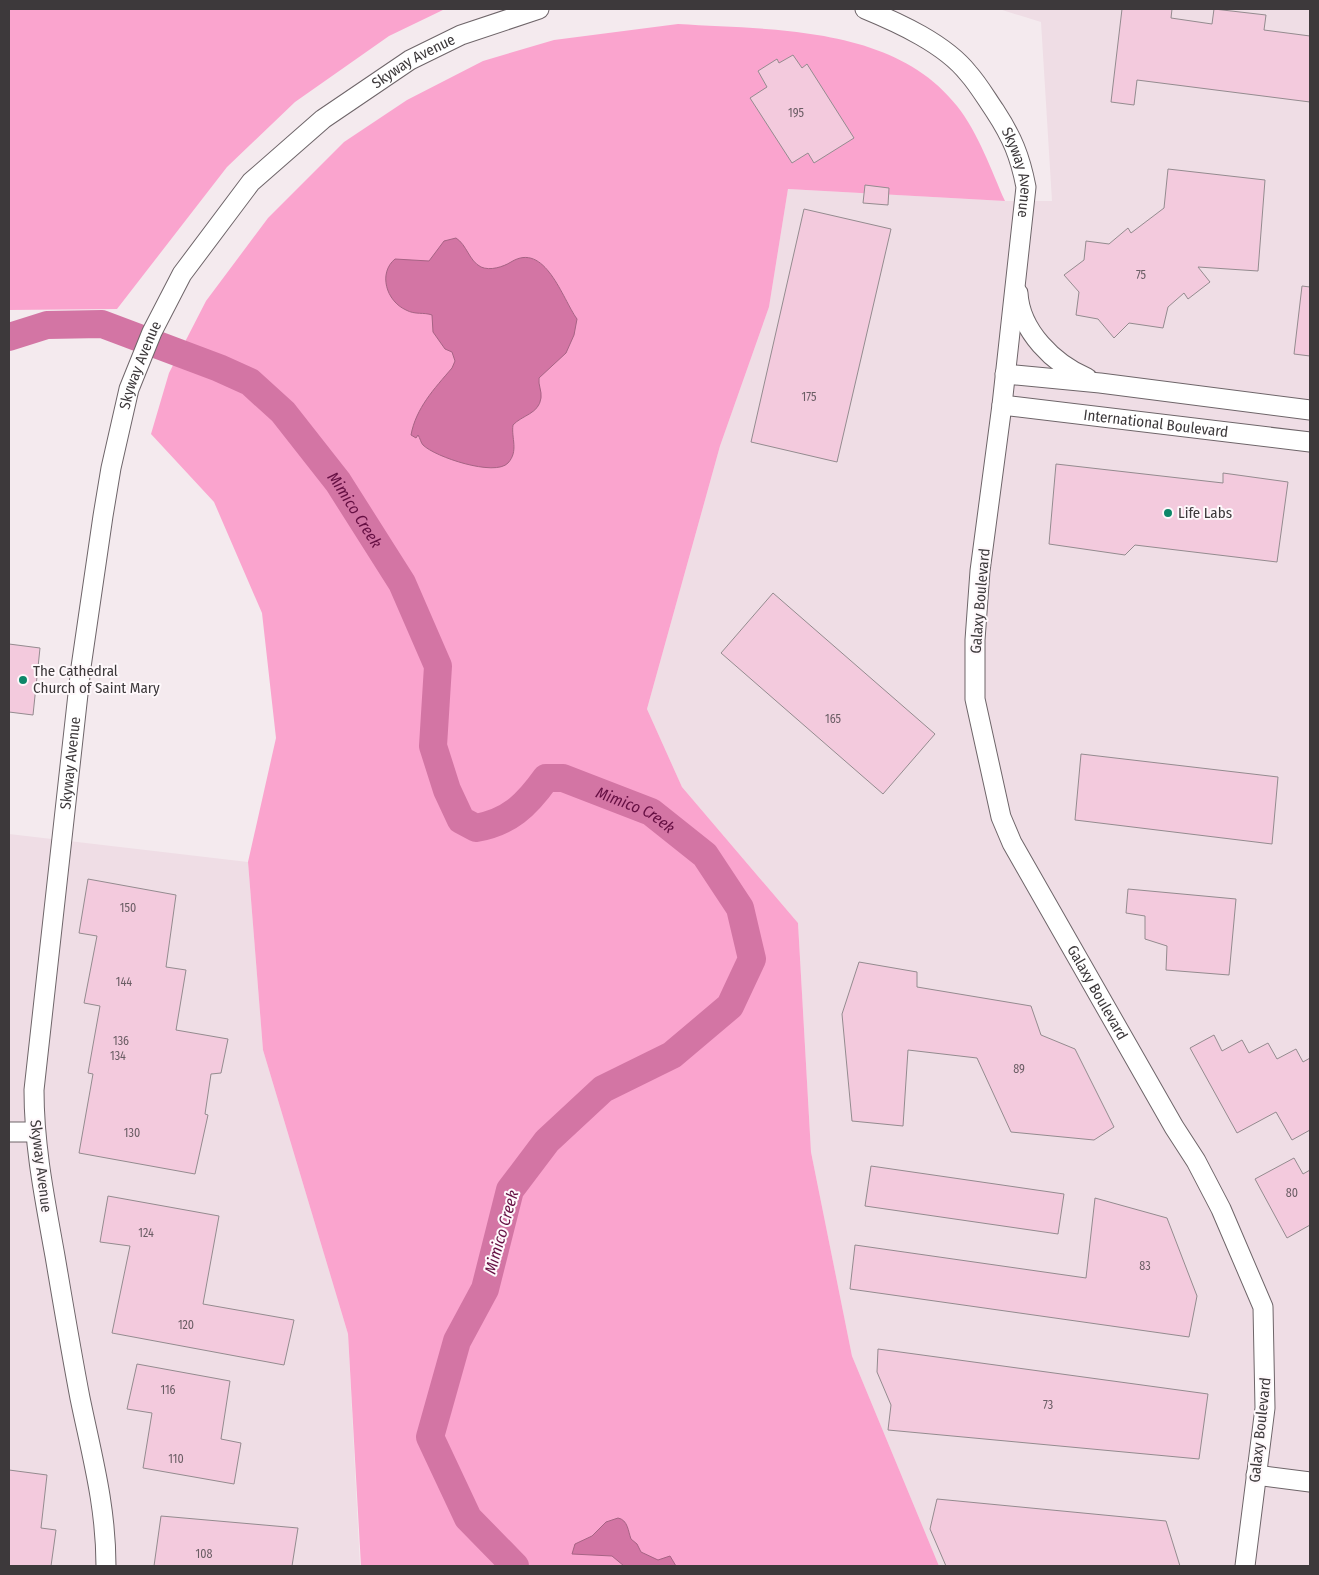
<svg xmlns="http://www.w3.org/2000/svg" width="1319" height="1575" font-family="'Fira Sans Condensed',sans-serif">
<rect width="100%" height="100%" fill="#f4eaee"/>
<path fill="#efdde5" d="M999,9H1310V1566H939L852,1356L811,1152L798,923L682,787L647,709L720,446L769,307L788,189L1005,201H1052L1041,22Z
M9,834L248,862L263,1050L348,1334L360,1566H9Z"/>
<path fill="#faa4ce" d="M9,9H445L389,36L295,102L227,167L117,309L9,310Z
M678,24C771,30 894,25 957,106C979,134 991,170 1005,201L788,189L769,307L720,446L647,709L682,787L798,923L811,1152L852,1356L939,1566H361L348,1334L263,1050L248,862L276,738L262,613L214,502L151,434L169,373L206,301L268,218L344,142L407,100L483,61L554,40Z"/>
<path fill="#d375a4" stroke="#a66384" d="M456,238C467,245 469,261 481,267C490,271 503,267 511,262C545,241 562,298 577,319L574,335L566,353L539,378C538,385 542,391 541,398C539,414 522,415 513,425C511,438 519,451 508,463C495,477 435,457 423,445C421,443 420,438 418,435L416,438L411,435C416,408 434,389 452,368L455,361L452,352L445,349L433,332L432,315C424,312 415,315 406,310C386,301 378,273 395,259L429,261L444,241Z
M618,1518C628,1520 628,1531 631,1539L637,1544L641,1552L658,1560L670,1556L676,1566H624L612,1556L572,1554L575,1544L592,1536L606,1522Z"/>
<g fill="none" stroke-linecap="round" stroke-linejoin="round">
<path stroke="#d375a4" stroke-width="28" id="s1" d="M9,337L47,325L102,324L219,368L250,382L283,412L338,482L402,583L438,666L433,746L447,790L461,820L476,828C509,822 526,806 546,778H563L651,812L705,855L740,908L752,959L730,1006L672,1055L603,1089L547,1141L510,1190L485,1289L457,1341L430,1437L468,1518L515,1566"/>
</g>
<path fill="#f3cadd" stroke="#948b8f" d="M1122,9H1172L1171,18L1212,24L1214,9L1266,15L1264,30L1310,36V102L1137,80L1134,105L1111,102Z
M793,55L802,68L807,64L854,138L814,163L808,153L792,163L750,98L767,87L758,71L777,59L779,63Z
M1168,169L1265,180L1258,271L1198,267L1210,282L1188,299L1184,293L1168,307L1163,328L1129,323L1114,338L1098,319L1076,315L1079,292L1064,275L1084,260L1086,241L1109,244L1128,228L1131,233L1164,208Z
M865,185L889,188L888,205L863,203Z
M804,209L891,229L837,462L751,442Z
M1302,286L1310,287V356L1294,354Z
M1056,464L1223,483V473L1288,482L1277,562L1135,545L1125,555L1049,544Z
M773,593L935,734L883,794L721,653Z
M9,644L40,648L33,715L9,712Z
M1081,754L1278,777L1272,844L1075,820Z
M88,879L176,895L166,967L186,970L176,1030L228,1039L221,1073L211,1074L205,1114L208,1115L195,1174L79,1153L93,1074L88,1073L100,1006L84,1003L97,936L79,933Z
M1128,889L1236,899L1229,975L1166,970L1167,946L1145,939V916L1126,913Z
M859,962L917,972V987L1031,1006L1041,1035L1075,1049L1114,1127L1094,1140L1011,1132L977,1058L908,1050L903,1126L852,1121L842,1014Z
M1214,1035L1222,1051L1242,1040L1249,1053L1268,1043L1277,1059L1296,1049L1303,1062L1310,1058V1130L1292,1140L1276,1112L1237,1133L1190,1048Z
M1294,1158L1303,1174L1310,1170V1225L1287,1238L1255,1179Z
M871,1166L1064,1194L1058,1234L865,1206Z
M108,1196L219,1216L203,1304L294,1320L284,1365L112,1333L130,1246L100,1242Z
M1095,1198L1167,1218L1197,1296L1189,1337L850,1289L855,1245L1086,1278Z
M878,1349L1208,1394L1199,1459L888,1430L891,1405L877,1372Z
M137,1364L230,1381L221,1439L241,1443L234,1484L143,1468L152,1413L127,1409Z
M9,1470L47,1475L41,1528L56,1530L51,1566H9Z
M937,1499L1166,1521L1180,1566H946L930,1529Z
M161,1516L298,1528L292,1566H154Z"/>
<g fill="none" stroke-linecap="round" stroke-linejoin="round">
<defs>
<g id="minor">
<path id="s2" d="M865,9C899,23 945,44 968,73C978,84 986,98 995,111C1012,137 1020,156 1026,187L1002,405L980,571L975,640V699L1001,817L1012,843L1174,1127L1196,1161L1221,1209L1263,1307L1265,1408L1245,1566"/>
<path d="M1018,293C1020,331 1054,364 1087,378"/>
<path d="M1005,374L1100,383L1310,410"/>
<path id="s3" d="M1002,405L1310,442"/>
<path d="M9,1132H34"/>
<path d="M1256,1475L1310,1482"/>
<path id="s4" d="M106,1566C106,1506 92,1456 80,1398C71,1351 63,1303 55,1256C45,1200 34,1147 34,1090L81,667L103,516L111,468L129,389L152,332L182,274L251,182L323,119L410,60L461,35L539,9"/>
</g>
</defs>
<use href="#minor" stroke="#6e6569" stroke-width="21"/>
<use href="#minor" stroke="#fff" stroke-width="19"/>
</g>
<g fill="#0d8769" stroke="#fef8fb" stroke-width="2">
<circle cx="1168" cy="513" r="5"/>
<circle cx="23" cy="680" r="5"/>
</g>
<g text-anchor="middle" stroke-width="4" stroke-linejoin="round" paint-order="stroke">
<g font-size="12" fill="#6a5d64">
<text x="796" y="117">195</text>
<text x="1141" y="279">75</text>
<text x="809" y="401">175</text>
<text x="833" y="723">165</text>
<text x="128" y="912">150</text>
<text x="124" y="986">144</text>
<text x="121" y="1045">136</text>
<text x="118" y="1060">134</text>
<text x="1019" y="1073">89</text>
<text x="132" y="1137">130</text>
<text x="1292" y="1197">80</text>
<text x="146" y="1237">124</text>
<text x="1145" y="1270">83</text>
<text x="186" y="1329">120</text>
<text x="168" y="1394">116</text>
<text x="1048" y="1409">73</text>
<text x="176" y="1463">110</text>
<text x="204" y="1558">108</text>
</g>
<g font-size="15" fill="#3d393b" stroke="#fef8fb">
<text dy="5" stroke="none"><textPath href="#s4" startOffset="1635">Skyway Avenue</textPath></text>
<text dy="5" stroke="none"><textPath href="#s2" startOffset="236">Skyway Avenue</textPath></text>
<text dy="5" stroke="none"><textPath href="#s4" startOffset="1216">Skyway Avenue</textPath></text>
<text dy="5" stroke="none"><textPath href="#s3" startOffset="155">International Boulevard</textPath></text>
<text transform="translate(980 601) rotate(-85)" y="5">Galaxy Boulevard</text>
<text dy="5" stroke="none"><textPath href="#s4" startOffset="811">Skyway Avenue</textPath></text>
<text dy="5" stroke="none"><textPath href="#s2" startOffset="1088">Galaxy Boulevard</textPath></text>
<text transform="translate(41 1166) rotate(83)" y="5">Skyway Avenue</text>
<text transform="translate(1260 1430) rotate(-84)" y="5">Galaxy Boulevard</text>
</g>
<g font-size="15" fill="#3d393b" stroke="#fef8fb" text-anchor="start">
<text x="1178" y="518">Life Labs</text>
<text x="33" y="676">The Cathedral<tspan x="33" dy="17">Church of Saint Mary</tspan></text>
</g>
<g font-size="16" font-style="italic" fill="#650f43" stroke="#fef8fb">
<text dy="6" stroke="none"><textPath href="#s1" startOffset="420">Mimico Creek</textPath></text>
<text dy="6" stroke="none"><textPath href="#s1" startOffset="959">Mimico Creek</textPath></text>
<text transform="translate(501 1232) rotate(-74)" y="6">Mimico Creek</text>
</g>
</g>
<rect width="1319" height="1575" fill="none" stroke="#3d393b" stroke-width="20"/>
</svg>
